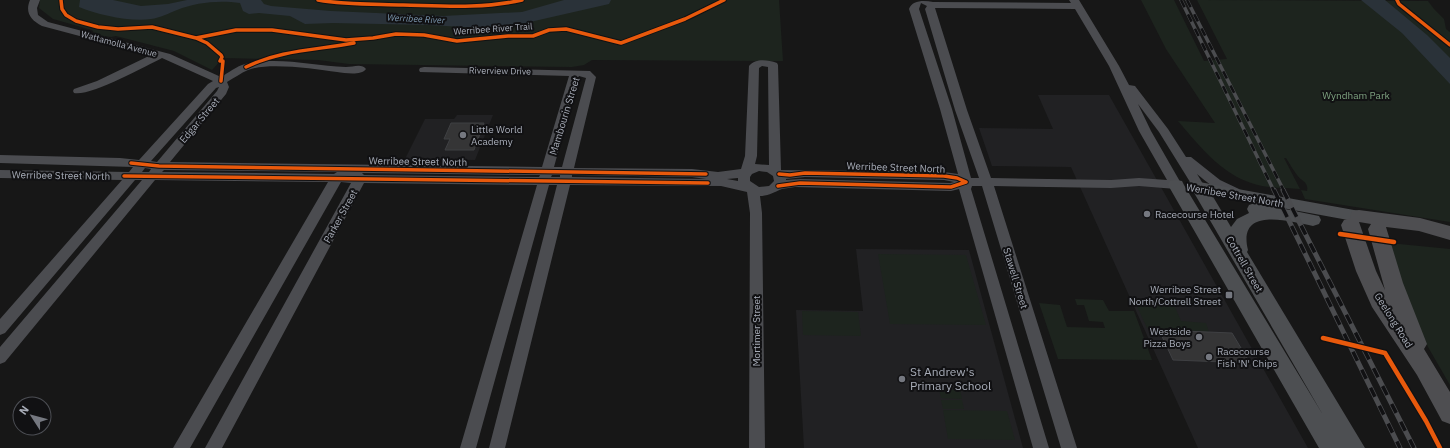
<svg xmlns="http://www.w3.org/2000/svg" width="1450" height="448" font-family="'IBM Plex Sans',sans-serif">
<rect width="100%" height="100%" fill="#171717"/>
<path fill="#212123" d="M1038,95H1109L1308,448H1198L1071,167L992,166L979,128L1053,129Z
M457,115H493L475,160L405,159L425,119H454Z
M856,249L969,250L1023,448H804L796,310L863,311Z"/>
<path fill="#1d241e" d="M40,0H779L783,61L592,60L584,65L572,67L349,64L318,60L223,58L212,70L174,51L116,36L111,37L96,35L92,30L53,19L39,8Z
M1141,0H1174L1204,61L1227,59L1197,0L1428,1L1434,9L1444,19L1446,29L1450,32V222L1305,199L1301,190L1307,191C1309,182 1301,181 1297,175C1293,170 1290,164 1286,158H1284L1300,189C1288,188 1275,188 1262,186C1224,178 1202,149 1178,121L1215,123L1166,49Z
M1389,243L1450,249V385L1428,347L1407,298Z
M878,254L966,255L986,325L890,324Z
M1075,299L1103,300L1109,311H1134L1152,360L1058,359L1039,303L1060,305L1067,327L1105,328L1103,322L1089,321L1084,305H1077Z
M1134,300L1199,301L1201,305H1174L1181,321L1206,323L1209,332L1147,328Z
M802,311L858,312L861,336L803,335Z
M939,389L960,390L962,399L941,398Z
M941,400H962L964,409H943Z
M943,410L1007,411L1015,440L948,439Z"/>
<path fill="#2a3239" d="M80,0H113L141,6L168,4L187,0H261L264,4L271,6L331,11L443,16L522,12L564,0H611L609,4L499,29L428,25L333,23L305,24L290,16L259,13L249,14L243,11L240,3C220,0 196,2 177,10C169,13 160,18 151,19C130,22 98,15 79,7Z
M1361,0H1385L1427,35L1450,58V84L1402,33Z"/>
<path fill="#353536" stroke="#3f4043" d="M451,123H484L474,150H445L450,139H444Z
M1159,330L1232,333L1250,363L1173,360Z"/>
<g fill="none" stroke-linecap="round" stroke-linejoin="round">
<path fill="#4b4c50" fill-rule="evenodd" d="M30,0H40L37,8L38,15L48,22L170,54L221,77C228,73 237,66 245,64C280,56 312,66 346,67C353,67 362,63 366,69C361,76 345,73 337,72C314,69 269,62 248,70C241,73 234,78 227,82L229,87L226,94L170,162L542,167L569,76L420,72L419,70L420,68L424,67L590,71L596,77L574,168L692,169L718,172L741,169L745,156L749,66C756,58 767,60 777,63L778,65L781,170L944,172L958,174L940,109L909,9C912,0 924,0 933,2L1071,3L1069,0H1079L1119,66L1129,85L1135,86L1168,129L1186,157H1191L1220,180L1239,189L1241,192L1239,195C1226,199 1207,182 1197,174L1205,187L1203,190H1195L1159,132L1138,104L1151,131L1182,185L1180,188L1176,189L1139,186L1111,188L994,186L1077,448H1061L982,186H972L971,189L1049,448H1033L959,189L951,191L795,187C791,188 786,188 782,189C774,192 769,196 760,196L762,213L765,448H749L750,213L747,192L721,186L570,185L505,448H489L557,185H549L476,448H460L537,185L364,183L222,448H205L351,183L341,182L190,448H173L328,182L155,180L5,362L0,364V347L142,180H135L5,333L0,335V319L122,180L0,178V170L129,172L133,167L0,163V155L120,158L139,160L208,84L213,81L162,58C146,66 89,97 74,93L73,91L74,89L97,81L151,55L42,26C30,20 25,12 30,0ZM921,3L927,6L925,9L955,110L979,178H971L952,109L919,9ZM935,8L1075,9L1109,66L1139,131L1167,180L1139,178L1111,180L991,178L967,110ZM762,66L768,67L769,165L755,164L757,156L759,68ZM579,76L586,78L562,167H554ZM219,87L217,91L157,162L151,161L216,88ZM145,168L151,169L149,172H142ZM164,170L337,172L334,174L162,172ZM759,171L767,172L773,176L774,181L769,186L759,187L750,181V177L752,174ZM362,173L540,175L539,177L364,175ZM552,175H560V177H551ZM572,175L692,177L706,179L572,177ZM805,177L944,180L954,182L950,183L800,179L786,180V179ZM738,178V181L727,179Z"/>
<path fill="#4d4f52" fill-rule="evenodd" d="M1176,180L1182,181L1184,185L1323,415L1193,191L1188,190L1186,186L1188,182L1194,181L1365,212L1367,216L1365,220L1359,222L1212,195L1231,227L1237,219L1249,213L1247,209L1249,205L1255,203L1319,216L1321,220L1319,224L1313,226C1289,221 1237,206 1248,250L1247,252L1365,448H1342L1341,446L1342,448H1319L1168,185L1170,181Z"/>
<path fill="#4e4e51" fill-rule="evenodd" d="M1359,210L1420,218L1450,226V240L1419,231L1386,227L1403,283L1427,344L1424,349L1450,392V424L1442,421L1417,375L1372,307L1356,271L1341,225L1344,220L1351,218L1350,216L1352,211ZM1359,222L1371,224L1368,229L1385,290L1376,271Z"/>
<defs>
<path id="rail-far1" d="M1181,0L1274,191
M1187,0L1284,191"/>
<path id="rail" d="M1274,190L1400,448
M1283,190L1414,448"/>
</defs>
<use href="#rail-far1" stroke="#4b4c4f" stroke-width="3.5"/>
<use href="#rail" stroke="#4b4c4f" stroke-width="5"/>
<use href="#rail-far1" stroke="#111113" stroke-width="2.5" stroke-dasharray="8" stroke-linecap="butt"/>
<use href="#rail" stroke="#111113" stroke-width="3.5" stroke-dasharray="10" stroke-linecap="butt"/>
<defs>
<path id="cycleway-far1" d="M61,0L62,9L66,15L76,21L98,27L118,29L152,27L196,38L236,30H272L346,40L373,38L396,34L424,35L457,41L508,36H533L549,30L566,29L621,43L685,19L724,0
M318,0C346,5 375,4 403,5C444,6 482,9 522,0
M1397,0L1399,4L1450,45
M196,38L207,43L221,55L222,57L220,61H223L221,81
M246,67C280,50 317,50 354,43
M131,163L159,166L706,174
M779,174L790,175L805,173L944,176L957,178L966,182
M124,176L708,183
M778,186L800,183L951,187L966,182"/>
<path id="cycleway" d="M1340,234L1394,242
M1323,338L1385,353L1426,421L1440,448"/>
</defs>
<use href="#cycleway-far1" stroke="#111113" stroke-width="5.5"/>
<use href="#cycleway" stroke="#111113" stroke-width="7"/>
<use href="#cycleway-far1" stroke="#e8590c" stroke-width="3.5"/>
<use href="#cycleway" stroke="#e8590c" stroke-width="4.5"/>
</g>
<g fill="#757880" stroke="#111113" stroke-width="1.5">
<circle cx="463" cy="135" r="4"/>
<circle cx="1147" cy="214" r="4"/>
<rect x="1225" y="291" width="8" height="8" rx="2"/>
<circle cx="1199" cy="337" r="4"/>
<circle cx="1209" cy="357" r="4"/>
<circle cx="902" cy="379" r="4"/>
</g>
<g text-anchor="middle" stroke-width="4" stroke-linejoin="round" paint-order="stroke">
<g font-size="9" font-style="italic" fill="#7f9bb3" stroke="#111113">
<text transform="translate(416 19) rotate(3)" y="3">Werribee River</text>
</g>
<g font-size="9" fill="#a8adb8" stroke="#111113">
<text transform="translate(493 29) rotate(-4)" y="3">Werribee River Trail</text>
<text transform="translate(119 44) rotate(15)" y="3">Wattamolla Avenue</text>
<text transform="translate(500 71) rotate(1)" y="3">Riverview Drive</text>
</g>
<g font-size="10" fill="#7fa381" stroke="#111113">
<text x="1356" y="99">Wyndham Park</text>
</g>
<g font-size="10" fill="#a8adb8" stroke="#111113">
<text transform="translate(564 116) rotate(-73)" y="4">Mambourin Street</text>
<text transform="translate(199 120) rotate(-50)" y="4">Edgar Street</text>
<text transform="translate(418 161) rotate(1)" y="4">Werribee Street North</text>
<text transform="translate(896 167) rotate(2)" y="4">Werribee Street North</text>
<text transform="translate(61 175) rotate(1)" y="4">Werribee Street North</text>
<text transform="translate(1235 195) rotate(10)" y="4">Werribee Street North</text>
<text transform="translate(340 216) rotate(-61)" y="4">Parker Street</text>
<text transform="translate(1245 264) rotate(60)" y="4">Cottrell Street</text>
<text transform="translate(1016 278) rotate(73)" y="4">Stawell Street</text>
<text transform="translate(1394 320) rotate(58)" y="4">Geelong Road</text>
<text transform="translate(756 331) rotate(-90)" y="4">Mortimer Street</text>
</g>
<g font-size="10" fill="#a8adb8" stroke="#111113" text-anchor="start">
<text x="471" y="133">Little World<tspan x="471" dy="12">Academy</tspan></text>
<text x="1155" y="218">Racecourse Hotel</text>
<text x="1221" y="293" text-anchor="end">Werribee Street<tspan x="1221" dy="12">North/Cottrell Street</tspan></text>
<text x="1191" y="335" text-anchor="end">Westside<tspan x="1191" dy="12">Pizza Boys</tspan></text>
<text x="1217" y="355">Racecourse<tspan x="1217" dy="12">Fish 'N' Chips</tspan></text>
</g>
<g font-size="12" fill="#a8adb8" stroke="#111113" text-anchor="start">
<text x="910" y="376">St Andrew's<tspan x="910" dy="14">Primary School</tspan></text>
</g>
</g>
<g transform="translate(32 416) rotate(306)"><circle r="19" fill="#111113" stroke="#4d4f55"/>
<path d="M0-3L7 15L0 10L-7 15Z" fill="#757880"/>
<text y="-6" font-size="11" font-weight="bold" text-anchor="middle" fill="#a8adb8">N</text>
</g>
</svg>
